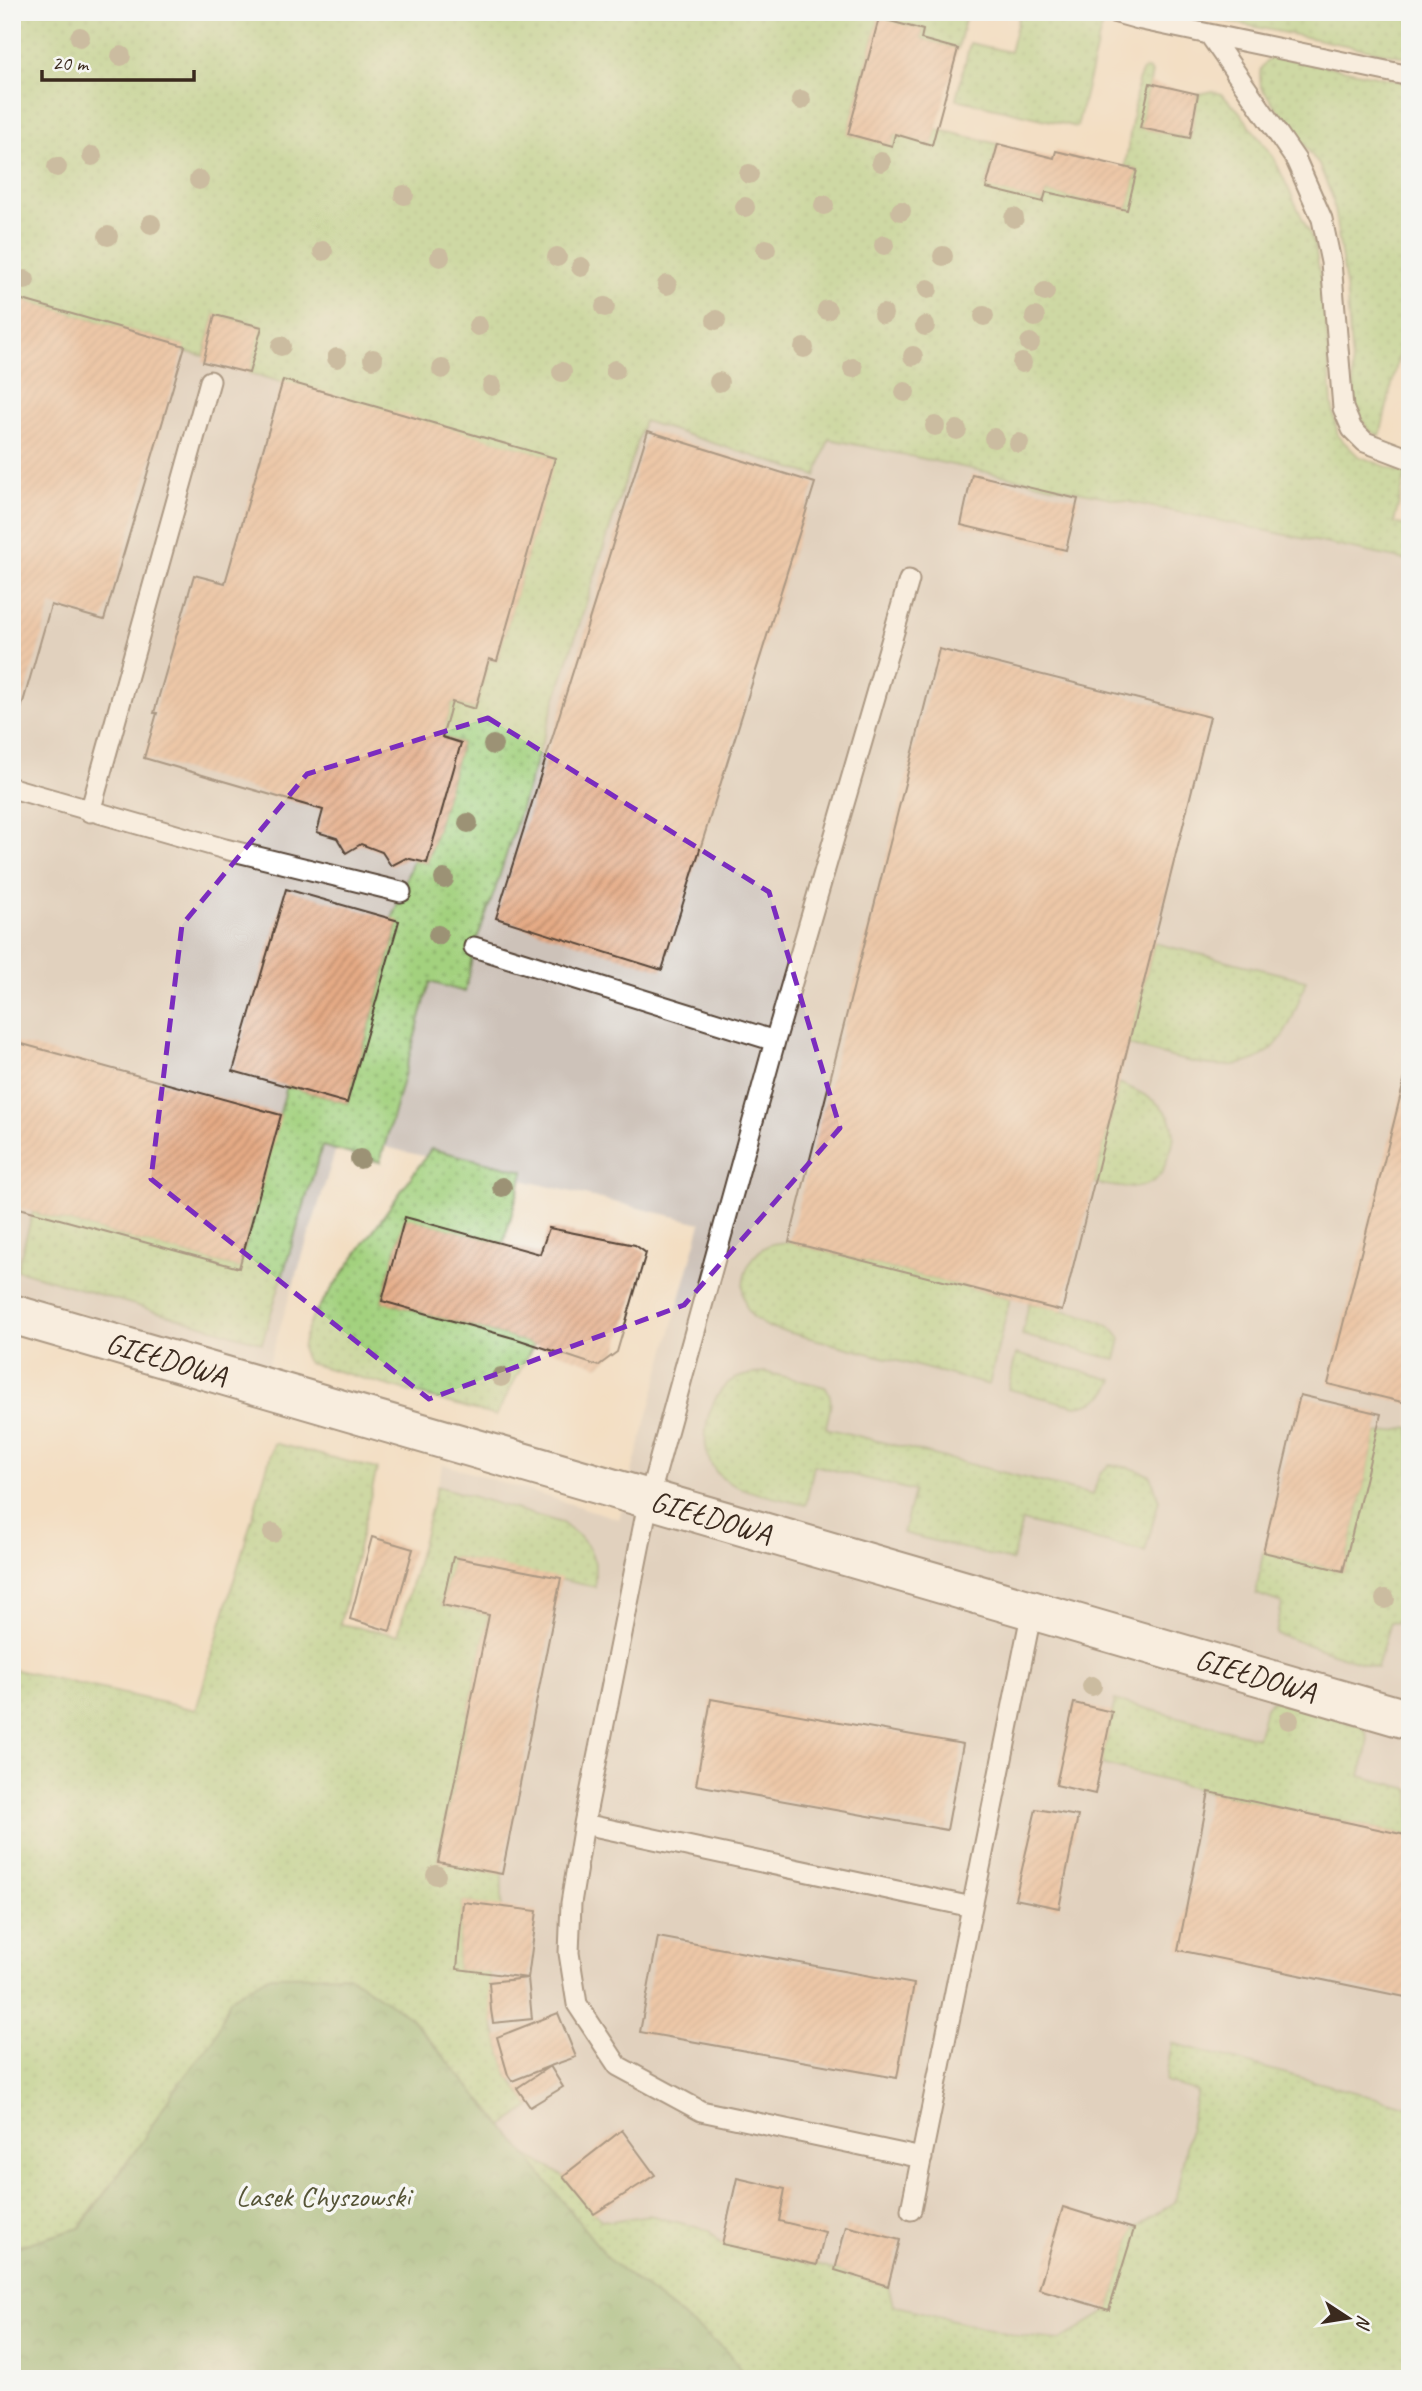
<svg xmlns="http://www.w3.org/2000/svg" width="1422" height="2391" font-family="Caveat,sans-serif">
<defs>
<pattern id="grass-dots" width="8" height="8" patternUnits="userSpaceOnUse" patternTransform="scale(1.75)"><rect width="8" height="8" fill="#a3d17e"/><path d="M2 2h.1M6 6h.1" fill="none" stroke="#86aa67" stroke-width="1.8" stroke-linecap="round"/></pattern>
<pattern id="forest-crowns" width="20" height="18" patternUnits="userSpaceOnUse" patternTransform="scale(1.75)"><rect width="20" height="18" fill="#82b36d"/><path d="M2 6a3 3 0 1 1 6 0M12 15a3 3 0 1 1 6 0" fill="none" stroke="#6c9259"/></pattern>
<pattern id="building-hatch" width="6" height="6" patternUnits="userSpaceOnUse" patternTransform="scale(1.75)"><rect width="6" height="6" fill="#e5aa85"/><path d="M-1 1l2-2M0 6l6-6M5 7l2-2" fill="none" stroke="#bb8b6c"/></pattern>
</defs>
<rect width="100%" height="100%" fill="#f6f6f2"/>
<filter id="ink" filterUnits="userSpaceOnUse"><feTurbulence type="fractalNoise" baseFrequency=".0143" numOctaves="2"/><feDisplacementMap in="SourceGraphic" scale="14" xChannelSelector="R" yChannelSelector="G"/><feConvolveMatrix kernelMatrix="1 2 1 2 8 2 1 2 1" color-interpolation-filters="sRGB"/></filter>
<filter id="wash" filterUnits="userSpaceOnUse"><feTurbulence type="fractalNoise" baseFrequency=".00686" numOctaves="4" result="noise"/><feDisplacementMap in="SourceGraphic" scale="28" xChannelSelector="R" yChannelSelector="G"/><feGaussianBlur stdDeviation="1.57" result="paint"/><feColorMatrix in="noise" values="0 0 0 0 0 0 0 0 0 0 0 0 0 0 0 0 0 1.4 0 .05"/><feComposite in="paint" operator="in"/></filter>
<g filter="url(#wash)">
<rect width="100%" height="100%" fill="#f3dec2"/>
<path fill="#cdc2b9" d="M12,259L1116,501L1410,562V2379H747L729,2353L609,2260L503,2126L410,2017L398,1636L443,1464L619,1519L701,1223L340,1136L266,1372L12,1292Z"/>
<path fill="url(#grass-dots)" stroke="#6f7e4e" stroke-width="2" d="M12,12H967L958,49L921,39L923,30L879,19L848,134L892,145L895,134L932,144L936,129L998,144L986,187L1043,202L1046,192L1127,209L1137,170L1125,167L1138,81L1143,70L1148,69L1152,73L1140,128L1190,138L1198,94L1212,91L1221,94L1238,110L1274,158L1315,245L1325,307L1332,404L1338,436L1358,456L1406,474L1394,523L1410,527V561L829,439L816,476L644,421L494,893L474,947L465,992L430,982L380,1162L322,1146L262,1343L17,1270L33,1212L239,1268L287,1086L347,1103L399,922L392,919L413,860L427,863L461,743L442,737L452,702L475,709L489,659L497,661L554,458L249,373L261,326L215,315L204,356L183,351L184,346L12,297Z
M1020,12H1088L1102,25L1077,127L956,99L970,43L1010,52Z
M1216,12H1410V58L1235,23L1220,19Z
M1272,58L1294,59L1410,83V308L1380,436L1368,430L1355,406L1346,286L1332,196L1319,165L1261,87C1259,72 1258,66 1272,58Z
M1154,943L1306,980C1299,1000 1293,1022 1280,1040C1244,1087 1176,1057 1128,1045Z
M1119,1083C1151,1096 1187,1114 1169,1155C1166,1161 1164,1170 1160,1175C1145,1194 1115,1187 1094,1183Z
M431,1149L524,1171L503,1244L405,1218L382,1301L534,1344L496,1416L308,1363C296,1349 307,1332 312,1317Z
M789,1242L1010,1298L989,1385L768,1327C763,1324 758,1321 754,1318C734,1297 743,1259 767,1246C774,1242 782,1243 789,1242Z
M1029,1303C1053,1309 1111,1316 1121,1339L1116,1360L1022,1335Z
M1016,1354L1114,1380C1106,1397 1095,1404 1076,1406L1008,1389Z
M765,1372L825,1387C836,1400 828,1413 826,1428L1093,1495L1099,1475L1109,1465C1125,1465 1137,1469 1151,1476L1159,1500L1145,1552L1022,1521L1012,1561L903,1533L914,1491L814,1465L806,1505C783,1499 749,1494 728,1482C695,1463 702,1410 725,1386C733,1376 753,1374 765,1372Z
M1410,1428V1627L1390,1622L1377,1668L1276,1634L1282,1603L1256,1594L1263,1552L1343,1571L1376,1434Z
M274,1443L377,1469L340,1624L398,1635L437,1486L562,1523L580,1537L589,1548L595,1563V1587L453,1557L442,1605L489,1615L438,1861L502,1874V1908L463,1902L457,1969L489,1973L493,2023L508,2075L530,2107L503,2126L410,2017L230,1999L214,2039L172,2093L143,2140L79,2228L12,2248V1669L196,1710Z
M1115,1700L1257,1738L1265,1709L1271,1701L1278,1700L1360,1726C1376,1737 1364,1759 1360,1776L1410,1789V1836L1209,1792L1101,1764Z
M1172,2043L1410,2107V2379H747L729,2353L609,2260L524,2153L563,2176L601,2220L611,2221L649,2215L708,2230L722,2244L817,2265L888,2286L893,2305L1018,2336L1060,2340L1109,2310L1134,2229L1175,2202L1197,2091L1165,2082Z"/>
<path fill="url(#forest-crowns)" stroke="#5e6e46" stroke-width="2" d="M348,1975L410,2017L503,2126L609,2260L729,2353L747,2379H12V2248L80,2228L143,2140L172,2093L214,2039L230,1999L268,1976Z"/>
<g id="blocks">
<path fill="url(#building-hatch)" d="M879,18L923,30L921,39L958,49L932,145L895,134L892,146L848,134Z
M1150,83L1198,94L1190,138L1140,128Z
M998,144L1054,158L1056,151L1137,170L1127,210L1046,192L1043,202L986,188Z
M12,297L185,346L104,620L51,605L13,737Z
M215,315L262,327L249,373L203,362Z
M283,380L555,458L497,661L489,659L475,709L452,702L442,737L461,743L427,863L406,858L391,866L382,852L361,844L346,853L337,838L317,832L323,810L144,758L157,713H154L194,575L225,583Z
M648,431L815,483L662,970L496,918Z
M972,474L1078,499L1066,550L961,525Z
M939,649L1210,717L1062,1311L789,1242Z
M286,889L399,921L347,1103L233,1071Z
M15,1042L281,1115L239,1268L12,1206V1052Z
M1409,1062H1410V1404L1328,1384Z
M405,1217L540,1254L549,1228L635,1245L646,1253L617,1352L598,1366L517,1339L382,1301Z
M1300,1395L1381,1414L1343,1571L1263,1552Z
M372,1537L413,1549L390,1631L350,1619Z
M453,1557L561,1578L502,1874L438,1862L489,1615L442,1605Z
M711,1699L963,1744L947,1830L696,1785Z
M1074,1703L1112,1712L1095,1794L1056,1785Z
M1209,1792L1410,1836V1998L1178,1950Z
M1036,1809L1078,1816L1059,1908L1015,1899Z
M463,1902L537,1911L528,1978L532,2019L493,2023L491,2010L489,1982L528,1978L457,1969Z
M658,1937L914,1984L897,2078L640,2032Z
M558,2013L576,2057L550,2066L563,2087L530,2107L517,2088L550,2066L512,2081L508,2075L497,2037Z
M622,2130L655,2175L594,2214L563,2176Z
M737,2178L785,2189L779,2221L825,2232L817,2265L722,2244Z
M1063,2207L1134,2229L1109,2310L1039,2289Z
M846,2226L900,2240L888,2286L835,2270Z"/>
</g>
</g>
<g filter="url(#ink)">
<use href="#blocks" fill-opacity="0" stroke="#574537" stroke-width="2"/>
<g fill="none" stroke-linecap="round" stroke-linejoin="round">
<defs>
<path id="lane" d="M1113,12L1142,20L1410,76
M1209,34L1296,160L1322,219L1331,262L1343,408L1352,429L1365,442L1410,459
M909,580L775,1041L649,1498L584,1824L571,1903L569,1953L577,2004L618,2066L701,2111L922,2158
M12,788L225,849L401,892
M90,812L210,381
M474,947L775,1041
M584,1824L972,1907
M911,2210L1032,1610"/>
<g id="street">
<path id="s1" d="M12,1314L1410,1720"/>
</g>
</defs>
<use href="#lane" stroke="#574537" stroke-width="23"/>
<use href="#street" stroke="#574537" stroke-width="42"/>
<use href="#lane" stroke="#fff" stroke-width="19"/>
<use href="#street" stroke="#fff" stroke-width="38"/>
</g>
<g fill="#9c9275">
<circle cx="80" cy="37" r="10"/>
<circle cx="121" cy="56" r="10"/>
<circle cx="801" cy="100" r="10"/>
<circle cx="92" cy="156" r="10"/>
<circle cx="881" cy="162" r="10"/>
<circle cx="57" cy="167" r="10"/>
<circle cx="749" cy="174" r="10"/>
<circle cx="199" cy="180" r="10"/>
<circle cx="404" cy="195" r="10"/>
<circle cx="824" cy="205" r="10"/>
<circle cx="745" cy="207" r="10"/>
<circle cx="901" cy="211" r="10"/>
<circle cx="1014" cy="218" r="10"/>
<circle cx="151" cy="224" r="10"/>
<circle cx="108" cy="236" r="10"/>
<circle cx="884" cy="245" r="10"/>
<circle cx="766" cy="249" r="10"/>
<circle cx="323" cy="251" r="10"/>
<circle cx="943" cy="256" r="10"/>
<circle cx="440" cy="257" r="10"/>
<circle cx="557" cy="257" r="10"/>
<circle cx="581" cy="267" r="10"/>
<circle cx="25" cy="280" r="10"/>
<circle cx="667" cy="285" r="10"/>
<circle cx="928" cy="289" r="10"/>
<circle cx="1045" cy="292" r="10"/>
<circle cx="605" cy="307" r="10"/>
<circle cx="827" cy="310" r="10"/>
<circle cx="883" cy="314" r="10"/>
<circle cx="984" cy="316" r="10"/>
<circle cx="1035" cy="317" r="10"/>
<circle cx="716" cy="320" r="10"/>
<circle cx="478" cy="326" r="10"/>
<circle cx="925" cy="326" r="10"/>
<circle cx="1030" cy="343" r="10"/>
<circle cx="281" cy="346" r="10"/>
<circle cx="804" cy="348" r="10"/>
<circle cx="913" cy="356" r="10"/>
<circle cx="337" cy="358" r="10"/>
<circle cx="373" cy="359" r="10"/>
<circle cx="1022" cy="363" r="10"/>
<circle cx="853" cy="368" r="10"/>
<circle cx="442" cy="369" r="10"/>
<circle cx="615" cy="370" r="10"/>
<circle cx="562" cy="372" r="10"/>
<circle cx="719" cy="382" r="10"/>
<circle cx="492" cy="386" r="10"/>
<circle cx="905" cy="392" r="10"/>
<circle cx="935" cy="426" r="10"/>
<circle cx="957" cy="430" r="10"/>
<circle cx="994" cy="438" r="10"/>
<circle cx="1019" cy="443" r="10"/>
<circle cx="493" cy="745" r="10"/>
<circle cx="468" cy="823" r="10"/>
<circle cx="444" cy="879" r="10"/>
<circle cx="438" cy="935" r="10"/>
<circle cx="360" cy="1159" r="10"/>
<circle cx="502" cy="1187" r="10"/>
<circle cx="501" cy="1377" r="10"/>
<circle cx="273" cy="1533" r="10"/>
<circle cx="1385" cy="1599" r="10"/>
<circle cx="1092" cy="1686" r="10"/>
<circle cx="1289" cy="1720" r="10"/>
<circle cx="436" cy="1875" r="10"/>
</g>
</g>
<path d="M0 0H1422V2391H0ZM488,718L769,892L840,1128L684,1305L429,1399L151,1179L182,925L307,774Z" fill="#f3dec2" fill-opacity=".55" fill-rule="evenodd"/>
<path fill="none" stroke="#7b2cbf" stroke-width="5" stroke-dasharray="14 9" stroke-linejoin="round" d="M488,718L769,892L840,1128L684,1305L429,1399L151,1179L182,925L307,774Z"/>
<g text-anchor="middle" stroke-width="7" stroke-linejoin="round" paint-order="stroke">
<g font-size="30" fill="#3b2a1e" stroke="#f6f6f2">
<text dy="10" stroke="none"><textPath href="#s1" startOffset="161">GIEŁDOWA</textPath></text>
<text dy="10" stroke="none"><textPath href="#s1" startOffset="728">GIEŁDOWA</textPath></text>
<text dy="10" stroke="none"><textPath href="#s1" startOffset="1295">GIEŁDOWA</textPath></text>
</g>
<g font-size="30" fill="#555436" stroke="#f6f6f2">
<text x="323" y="2206">Lasek Chyszowski</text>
</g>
</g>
<rect width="1422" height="2391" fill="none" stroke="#f6f6f2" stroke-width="42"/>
<g transform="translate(1348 2318) rotate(102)" stroke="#f6f6f2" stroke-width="5" paint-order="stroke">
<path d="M0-5L12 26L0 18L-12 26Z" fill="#3b2a1e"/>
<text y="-10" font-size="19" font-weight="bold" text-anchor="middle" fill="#3b2a1e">N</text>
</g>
<path d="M42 70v10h152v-10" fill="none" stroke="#3b2a1e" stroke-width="3.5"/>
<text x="52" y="70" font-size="21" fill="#3b2a1e" stroke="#f6f6f2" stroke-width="5" paint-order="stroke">20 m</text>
</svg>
